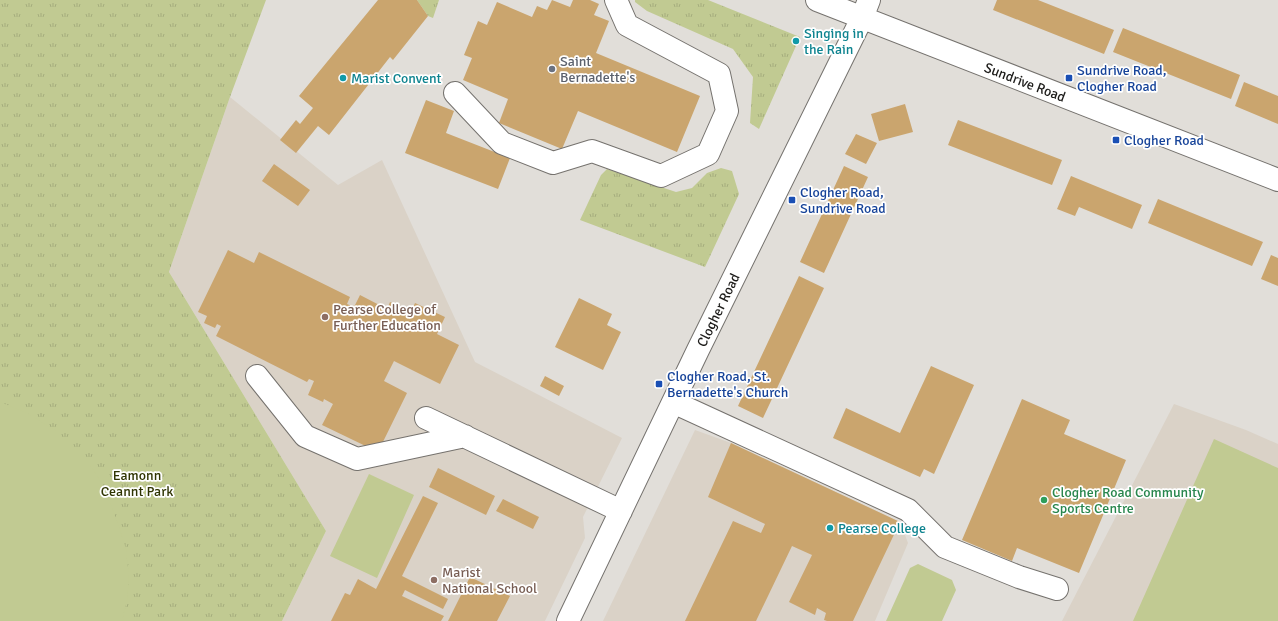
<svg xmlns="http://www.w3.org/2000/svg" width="1278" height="621" font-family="Signika,sans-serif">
<defs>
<pattern id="grass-tufts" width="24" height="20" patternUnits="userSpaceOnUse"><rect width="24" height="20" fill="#c1ca92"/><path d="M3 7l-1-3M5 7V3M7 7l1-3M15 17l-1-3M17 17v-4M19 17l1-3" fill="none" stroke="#a5ad7d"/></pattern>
</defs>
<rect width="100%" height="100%" fill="#e1ded9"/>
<path fill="#dad2c7" d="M230,97L338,185L382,160L475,362L622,438L583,517L585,538L545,621H282L326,531L169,272Z
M1174,404L1246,430L1278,444V621H1062Z
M695,430L731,443L900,522L908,543L875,621H603Z"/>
<path fill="url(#grass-tufts)" d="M0,0H266L230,97L169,272L326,531L282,621H0Z
M417,0H439L433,18L428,16Z
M635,0H708L800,37L759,129L750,123L753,77L733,49L647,11L635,2Z
M721,168L732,171L739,194L705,267L580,220L601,175L607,169L676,192L692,188L707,173Z"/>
<path fill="#c1ca92" d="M0,402L25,412L56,431L90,465L103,485L117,521L126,549L129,578L127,600L122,621H0Z
M1214,439L1278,468V621H1133Z
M369,474L414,495L377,578L330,556Z
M918,564L952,580L956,590L942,621H886L910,568Z"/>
<path fill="#caa56e" d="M378,0H417L428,16L393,60L390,57L329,135L318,126L296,153L280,140L296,120L300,124L313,108L299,96Z
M552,0L570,7L573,0H590L599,4L594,15L609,21L596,53L700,96L677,152L578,111L562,149L499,123L508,99L463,80L472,58L464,55L478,21L487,25L497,2L532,17L537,6L547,10Z
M997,0H1038L1114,30L1104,54L993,10Z
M1123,28L1240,75L1231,99L1113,52Z
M1244,82L1278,96V124L1235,106Z
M426,100L454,111L446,133L510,158L498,189L405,153Z
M905,104L913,132L879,141L871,114Z
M958,120L1062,160L1052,185L948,145Z
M856,134L877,143L866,164L845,154Z
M274,164L310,190L298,206L262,181Z
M844,166L868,177L824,273L800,262Z
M1071,176L1142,205L1132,229L1079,207L1075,216L1057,209Z
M1158,199L1263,242L1252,266L1148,223Z
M228,250L254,263L259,252L350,297L347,304L354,307L360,295L387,309L390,302L411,312L415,303L445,317L437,334L459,345L440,384L394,361L384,381L407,393L378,452L322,425L333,404L324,399L323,402L308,395L314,381L309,379L307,382L216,336L221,326L217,324L215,328L204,323L207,316L198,312Z
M1271,255L1278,258V286L1261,279Z
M799,276L824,288L763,418L738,406Z
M579,298L612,314L607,325L621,332L603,370L555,347Z
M931,366L974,385L934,474L924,469L920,477L833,438L846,408L900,433Z
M545,376L564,386L559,396L540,386Z
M1022,399L1070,420L1064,434L1126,460L1079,573L1017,548L1012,561L962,540Z
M731,443L900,522L853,621H827L824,620L826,613L817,608L815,615L789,602L812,555L792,546L756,621H685L733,521L761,533L765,524L708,497Z
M438,468L495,496L486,515L429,487Z
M423,496L438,503L402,576L448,599L443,609L405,590L402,596L444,616L441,621H331L345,593L350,595L358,579L376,589Z
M503,499L539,517L533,529L496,511Z
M470,577L510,596L497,621H448Z"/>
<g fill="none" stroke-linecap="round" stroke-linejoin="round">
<defs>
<path id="minor" d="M817,0L1278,180
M455,93L502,143L553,163L592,151L661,176L708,154L727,111L719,74L627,25L616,0
M257,376L305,436L357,459L465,436
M673,402L908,510L945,547L1019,577L1057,589
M426,418L621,511
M568,621L698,350L862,18L869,0"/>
</defs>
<use href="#minor" stroke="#75726e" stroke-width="24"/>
<use href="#minor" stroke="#fff" stroke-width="22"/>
</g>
<g fill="#0f9aa8" stroke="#fff" stroke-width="1.5">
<circle cx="796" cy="41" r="4"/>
<circle cx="343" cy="78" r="4"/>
<circle cx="830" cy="528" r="4"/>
</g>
<circle fill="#6b7280" stroke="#fff" stroke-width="1.5" cx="552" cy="69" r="4"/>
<g fill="#1a4fb4" stroke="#fff" stroke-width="1.5">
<rect x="1065" y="74" width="8" height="8" rx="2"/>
<rect x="1112" y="136" width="8" height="8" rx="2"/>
<rect x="788" y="196" width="8" height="8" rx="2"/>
<rect x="655" y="380" width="8" height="8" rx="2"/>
</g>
<g fill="#8d6e63" stroke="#fff" stroke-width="1.5">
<circle cx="325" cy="317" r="4"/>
<circle cx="434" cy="580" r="4"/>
</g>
<circle fill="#2e9e5b" stroke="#fff" stroke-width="1.5" cx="1044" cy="500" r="4"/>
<g text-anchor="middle" stroke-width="3.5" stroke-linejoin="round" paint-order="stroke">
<g font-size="14" fill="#0d838f" stroke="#fff" text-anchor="start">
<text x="804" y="38">Singing in<tspan x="804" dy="16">the Rain</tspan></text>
<text x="351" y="83">Marist Convent</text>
<text x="838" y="533">Pearse College</text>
</g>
<g font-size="14" fill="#5b616d" stroke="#fff" text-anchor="start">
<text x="560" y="66">Saint<tspan x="560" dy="16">Bernadette's</tspan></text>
</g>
<g font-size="14" fill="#164399" stroke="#fff" text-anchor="start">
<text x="1077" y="75">Sundrive Road,<tspan x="1077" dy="16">Clogher Road</tspan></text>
<text x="1124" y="145">Clogher Road</text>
<text x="800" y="197">Clogher Road,<tspan x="800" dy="16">Sundrive Road</tspan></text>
<text x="667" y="381">Clogher Road, St.<tspan x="667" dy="16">Bernadette's Church</tspan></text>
</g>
<g font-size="14" fill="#1d1c1a" stroke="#fff">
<text transform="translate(1025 82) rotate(21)" y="5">Sundrive Road</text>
<text transform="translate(718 310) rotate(-64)" y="5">Clogher Road</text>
</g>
<g font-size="14" fill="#785e54" stroke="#fff" text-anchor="start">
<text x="333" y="314">Pearse College of<tspan x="333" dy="16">Further Education</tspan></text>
<text x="442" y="577">Marist<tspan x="442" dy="16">National School</tspan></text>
</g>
<g font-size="14" fill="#2f3402" stroke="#fff">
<text x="137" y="480">Eamonn<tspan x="137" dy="16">Ceannt Park</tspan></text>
</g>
<g font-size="14" fill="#27864d" stroke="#fff" text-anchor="start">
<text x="1052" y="497">Clogher Road Community<tspan x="1052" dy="16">Sports Centre</tspan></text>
</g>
</g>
</svg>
